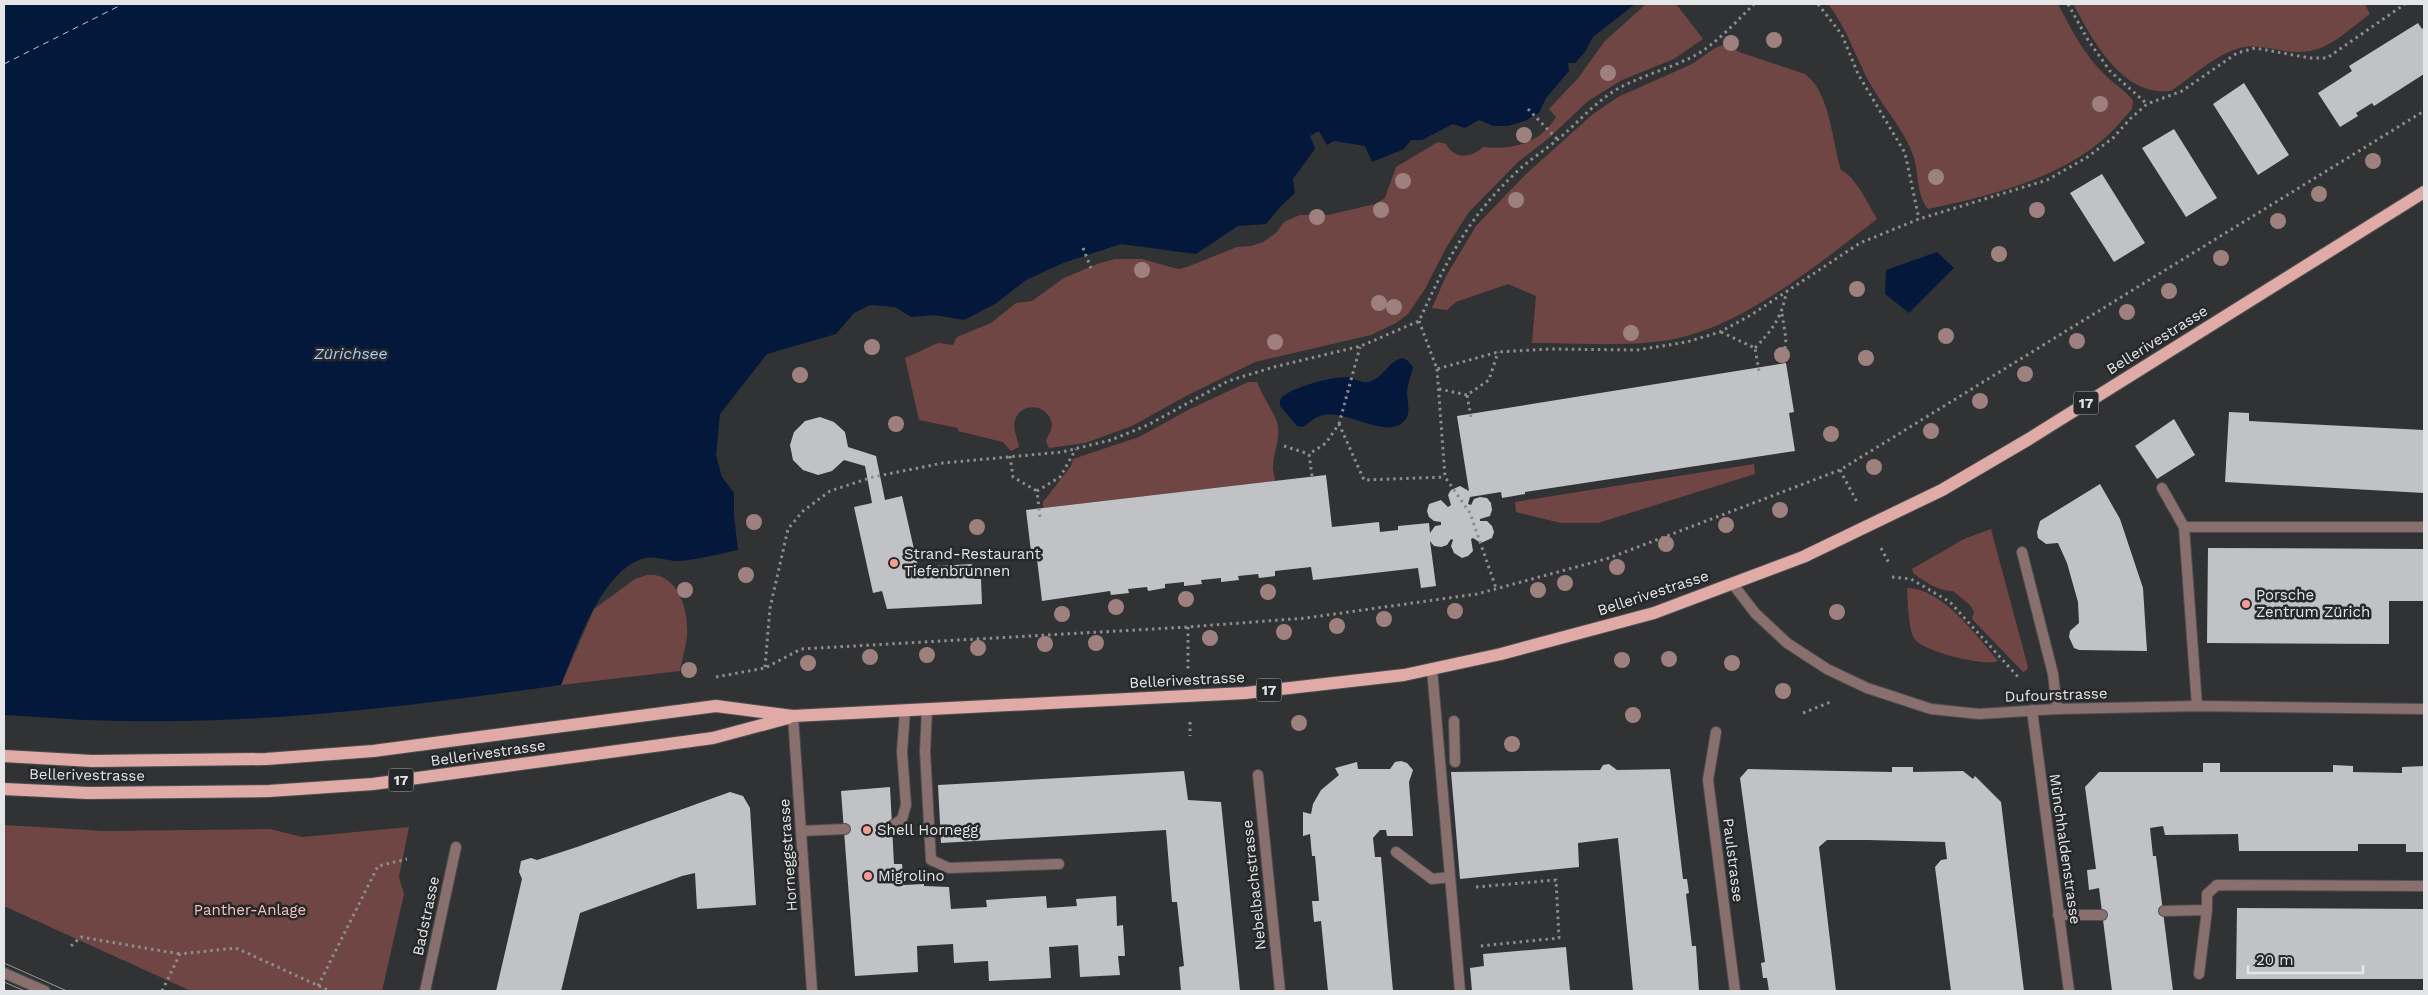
<svg xmlns="http://www.w3.org/2000/svg" width="2428" height="995" font-family="'Work Sans',sans-serif">
<rect width="100%" height="100%" fill="#313234"/>
<path fill="#704644" d="M1646,4H1676L1703,39L1674,59L1622,80L1588,101L1549,138L1518,162L1469,212L1446,248L1425,289L1408,314L1396,323L1371,335L1255,362L1186,396L1132,426L1085,443L1049,448L1046,442C1047,436 1052,431 1052,424C1049,404 1021,401 1015,420C1012,429 1018,439 1019,447L1011,451L1003,442L958,431V428L919,420L905,358L938,343L953,345L957,337L991,323L1016,303L1032,301L1064,278L1097,264L1115,259H1142L1178,269L1187,267L1237,247L1251,246L1263,242L1276,233L1284,222L1300,215H1328L1375,204L1385,198L1396,167L1438,142L1446,144C1454,160 1472,158 1483,147C1512,150 1540,144 1556,117L1549,109L1579,77L1604,42Z
M1828,4H2058C2071,29 2084,55 2105,75C2114,84 2125,90 2133,101L2132,109C2120,123 2107,138 2091,149C2043,183 1985,197 1928,209C1916,193 1919,175 1914,158C1906,133 1888,113 1875,92C1857,63 1849,31 1828,4Z
M2073,4H2365L2370,14C2341,35 2324,57 2286,51C2271,49 2255,44 2240,48C2215,55 2193,76 2171,91C2122,97 2093,40 2073,4Z
M1726,44L1739,52L1805,74C1830,92 1832,141 1841,170C1856,177 1868,204 1877,219C1824,260 1749,321 1683,337C1641,348 1576,343 1532,343L1536,296L1508,284L1456,302L1447,310L1432,308L1446,276L1476,226L1525,175L1593,114L1618,97L1692,64L1715,48Z
M1248,382H1257C1262,395 1269,405 1275,417C1283,434 1274,449 1273,466C1272,471 1275,475 1275,481L1043,508V502L1071,466L1073,459L1139,437L1190,409Z
M1754,464L1755,474L1598,523H1561L1516,512L1515,502Z
M1991,529L2028,667L2027,670L2023,672L1972,619L1974,612L1970,605L1953,591C1939,592 1924,581 1913,573L1912,569L1964,539Z
M647,575C678,572 689,611 687,636C686,647 682,659 680,671L561,685L594,609L635,579Z
M1907,588C1942,588 1977,636 1998,661C1985,667 1920,651 1914,638C1908,627 1908,601 1907,588Z
M4,825L105,831L270,829L302,837L409,827L399,877L404,894L382,991H191L4,906Z"/>
<path fill="#04183b" d="M4,4H1635L1593,37L1585,52L1575,63H1568L1569,71L1546,98L1539,113L1525,121L1508,126H1493L1479,120L1465,128L1453,124L1422,140H1411L1404,149L1372,162L1365,146L1334,141L1327,145L1319,131L1310,136L1315,149L1293,179L1295,193L1282,205L1266,224L1238,226L1196,254L1121,244L1063,263L1026,280L995,304L964,320L934,315L911,317L895,307L870,305L854,313L836,334L767,354L720,414L716,455L722,477L734,493V516L738,550C719,554 700,559 681,561C670,562 657,556 646,558C602,567 576,648 561,685C416,705 271,724 124,721C84,721 44,717 4,715Z
M1937,252L1954,268L1909,313L1885,294L1886,270Z
M1402,358L1407,360L1413,367C1412,374 1409,379 1408,386C1405,396 1411,407 1407,417C1393,444 1347,409 1323,415C1315,417 1310,422 1303,427L1297,426L1280,406V400C1287,388 1331,377 1345,377C1353,377 1359,383 1368,382C1383,379 1387,362 1402,358Z"/>
<g fill="none" stroke-linecap="round" stroke-linejoin="round">
<path stroke="#a9caff" stroke-width="1" stroke-dasharray="6 5" stroke-linecap="butt" d="M4,64L123,4"/>
</g>
<path fill="#c0c2c5" d="M2418,23L2422,29L2424,27V74L2374,106L2372,103L2356,113L2358,116L2340,127L2318,93L2352,71L2349,66Z
M2244,83L2289,155L2258,175L2213,104Z
M2174,129L2217,198L2186,217L2142,148Z
M2102,174L2145,243L2114,262L2070,193Z
M1786,363L1794,412L1789,413L1795,451L1525,492V494L1502,498L1501,492L1470,497L1468,504L1471,505L1474,499L1480,497L1487,498L1491,503L1492,510L1490,516L1480,519V521H1487L1492,526L1494,532L1492,538L1481,543L1473,538L1471,539L1473,551L1468,556L1462,558L1454,553L1451,546L1453,540L1451,539L1447,545L1441,547L1434,546L1430,541L1436,586L1421,588L1418,568L1313,580L1311,567L1275,571V576L1259,578L1258,574L1238,576L1239,580L1221,582V578L1201,580L1202,584L1184,586V582L1165,584V588L1148,591L1147,587L1128,589L1129,593L1111,595L1110,591L1042,601L1037,559L1032,560L1026,510L1326,475L1332,527L1379,522L1380,532L1398,530V526L1429,523L1430,533L1435,526L1441,525V522L1434,521L1429,517L1427,511L1429,504L1441,500L1448,507L1451,505L1448,495L1451,490L1460,486L1469,491L1457,416Z
M2229,412L2249,413V421L2424,430V493L2225,482Z
M820,417L834,422L845,432L848,447L876,456L885,500L902,496L918,567L972,564L974,579H981L982,604L887,609L882,591L873,593L854,507L872,503L865,466L844,460L832,471L818,475L803,470L793,460L790,445L794,432L805,421Z
M2174,419L2195,455L2157,479L2135,446Z
M2100,484L2120,519L2143,588L2147,651L2079,650L2074,648L2069,637L2070,631L2079,623L2078,602L2067,563L2058,543L2046,544L2038,538L2037,532L2040,521Z
M2208,548L2424,549V601H2389V644L2207,643Z
M1401,761L1407,763L1413,770L1409,782L1413,836H1387L1386,830H1380L1373,838L1375,857H1381L1393,991H1328L1321,921L1314,922L1312,901H1319L1315,856H1312L1310,834L1303,836V812L1311,814L1313,804L1321,790L1339,775L1335,768L1357,762L1358,769H1390L1395,762Z
M2203,763H2220V772H2333V765L2353,766V772L2402,773V767L2424,766V852H2406V844H2358V851H2239L2238,834L2165,835L2163,826L2150,828L2153,856H2156L2173,991H2112L2099,888L2089,890L2087,870L2096,869L2085,787L2099,772H2203Z
M1609,764L1617,770L1670,769L1683,879H1687L1689,893L1686,894L1692,946H1696L1699,991H1633L1618,838L1578,843L1579,867L1460,879L1451,772L1600,770L1603,765Z
M1892,767H1913V772L1963,771L1973,779L1975,776L2001,802L2024,991H1951L1935,867L1941,860L1947,859L1945,842L1868,840H1827L1819,847L1836,991H1769L1767,978H1763L1761,963L1765,962L1740,778L1748,769L1892,772Z
M1184,771L1188,800L1221,802L1240,991H1181L1179,967L1184,966L1177,902H1172L1166,830L941,843L938,785Z
M890,787L894,864H902L904,885L924,884V886L949,887L951,909L987,907L986,900L1046,896L1047,908L1077,906L1076,899L1116,896L1117,926L1123,925L1125,956H1118L1120,975L1080,977L1078,945L1049,947L1051,978L989,981L988,961L954,963L953,944L917,946L918,972L855,976L841,791Z
M730,792L743,796L750,808L756,905L697,909L695,873L682,876L580,913L561,991H496L522,879L519,872L521,861L531,858L537,860L577,847Z
M2237,908L2424,909V979H2236Z
M1566,947L1570,991H1472L1470,968L1484,966L1483,954Z"/>
<g fill="none" stroke-linecap="round" stroke-linejoin="round">
<defs>
<path id="lane" d="M2162,488L2184,527
M2022,552L2053,674L2057,709
M1432,669L1460,991
M2197,706L2184,527H2424
M927,709L925,751L931,860L949,868L1059,864
M1454,721L1455,762
M892,826L902,819L906,805L902,752L905,711
M801,831L845,829
M1396,852L1432,879L1450,877
M2164,911L2207,910
M2058,915H2102
M2199,974L2207,910V894L2217,885L2424,886"/>
<path id="street" d="M1732,583L1755,613L1787,643L1827,669L1867,688L1931,709L1979,714L2057,709L2197,706L2424,709
M2032,710L2069,991
M793,716L812,991
M1716,732L1708,780L1735,991
M1258,775L1280,991
M4,973L45,991
M425,991L456,847"/>
<path id="primary" d="M4,756L92,761L266,759L373,751L716,706L793,716L1245,693L1404,675L1501,654L1654,613L1803,557L1942,490L2029,439L2424,192
M4,789L88,793L269,791L373,784L713,738L788,718"/>
</defs>
<use href="#lane" stroke="#4e4f50" stroke-width="12"/>
<use href="#street" stroke="#4e4f50" stroke-width="12"/>
<use href="#primary" stroke="#4e4f50" stroke-width="14"/>
<path stroke="#8c8d8f" stroke-width="3" stroke-dasharray="2.5 4" stroke-linecap="butt" d="M1818,4L1842,35L1858,74L1905,153L1919,219
M2068,4L2088,40L2110,71L2147,104
M1528,109L1558,140
M1083,248L1091,268
M1782,314L1786,339L1783,363
M1419,321L1437,369L1498,352L1550,349L1637,350L1687,342L1720,332L1751,315L1860,243L1919,219L2047,180L2086,158L2113,138L2130,119L2147,104L2182,91L2237,53L2255,48L2310,58H2327L2405,4
M1721,332L1755,348L1759,371
M1755,348C1772,330 1781,319 1786,294
M1437,369L1445,477L1470,513L1496,588
M1439,389L1467,395
M1471,417L1467,395L1489,380L1498,352
M1339,424L1360,347
M1284,446L1309,454
M1010,456L1013,477L1037,491
M1840,470L1857,502
M1312,476L1309,454L1326,443L1339,424L1364,480L1445,477
M1040,517L1037,491L1060,477L1076,449
M1881,548L1890,565
M1892,577L1911,579L1950,602L2019,678
M1188,627V671
M765,667L770,608L788,529L803,511L830,491L873,477L943,463L1062,452L1111,440L1148,425L1228,381L1274,367L1361,346L1419,321C1448,258 1469,215 1521,168C1532,158 1545,150 1557,140C1577,124 1592,105 1614,91C1639,76 1669,69 1694,56C1716,44 1736,22 1754,4
M716,677L765,668L801,649L1188,627L1306,618L1477,594L1609,558L1840,470L2424,111
M1803,713L1833,701
M1190,722V736
M1476,887L1556,880L1559,938L1480,946
M71,946L81,937L180,954
M318,986L378,866L407,859
M162,991L180,954L236,948L330,991"/>
<use href="#lane" stroke="#896f6d" stroke-width="10"/>
<use href="#street" stroke="#896f6d" stroke-width="10"/>
<use href="#primary" stroke="#e0aba7" stroke-width="12"/>
<path stroke="#969799" stroke-width="1" d="M4,963L67,991
M4,982L25,991"/>
</g>
<g fill="#9e817f">
<circle cx="1774" cy="40" r="8"/>
<circle cx="1731" cy="43" r="8"/>
<circle cx="1608" cy="73" r="8"/>
<circle cx="2100" cy="104" r="8"/>
<circle cx="1524" cy="135" r="8"/>
<circle cx="2373" cy="161" r="8"/>
<circle cx="1936" cy="177" r="8"/>
<circle cx="1403" cy="181" r="8"/>
<circle cx="2319" cy="194" r="8"/>
<circle cx="1516" cy="200" r="8"/>
<circle cx="1381" cy="210" r="8"/>
<circle cx="2037" cy="210" r="8"/>
<circle cx="1317" cy="217" r="8"/>
<circle cx="2278" cy="221" r="8"/>
<circle cx="1999" cy="254" r="8"/>
<circle cx="2221" cy="258" r="8"/>
<circle cx="1142" cy="270" r="8"/>
<circle cx="1857" cy="289" r="8"/>
<circle cx="2169" cy="291" r="8"/>
<circle cx="1379" cy="303" r="8"/>
<circle cx="1394" cy="307" r="8"/>
<circle cx="2127" cy="312" r="8"/>
<circle cx="1631" cy="333" r="8"/>
<circle cx="1946" cy="336" r="8"/>
<circle cx="2077" cy="341" r="8"/>
<circle cx="1275" cy="342" r="8"/>
<circle cx="872" cy="347" r="8"/>
<circle cx="1782" cy="355" r="8"/>
<circle cx="1866" cy="358" r="8"/>
<circle cx="2025" cy="374" r="8"/>
<circle cx="800" cy="375" r="8"/>
<circle cx="1980" cy="401" r="8"/>
<circle cx="896" cy="424" r="8"/>
<circle cx="1931" cy="431" r="8"/>
<circle cx="1831" cy="434" r="8"/>
<circle cx="1874" cy="467" r="8"/>
<circle cx="1780" cy="510" r="8"/>
<circle cx="754" cy="522" r="8"/>
<circle cx="1726" cy="525" r="8"/>
<circle cx="977" cy="527" r="8"/>
<circle cx="1666" cy="544" r="8"/>
<circle cx="1617" cy="567" r="8"/>
<circle cx="746" cy="575" r="8"/>
<circle cx="1565" cy="583" r="8"/>
<circle cx="685" cy="590" r="8"/>
<circle cx="1538" cy="590" r="8"/>
<circle cx="1268" cy="592" r="8"/>
<circle cx="1186" cy="599" r="8"/>
<circle cx="1116" cy="607" r="8"/>
<circle cx="1455" cy="611" r="8"/>
<circle cx="1837" cy="612" r="8"/>
<circle cx="1062" cy="614" r="8"/>
<circle cx="1384" cy="619" r="8"/>
<circle cx="1337" cy="626" r="8"/>
<circle cx="1284" cy="632" r="8"/>
<circle cx="1210" cy="638" r="8"/>
<circle cx="1096" cy="643" r="8"/>
<circle cx="1045" cy="644" r="8"/>
<circle cx="978" cy="648" r="8"/>
<circle cx="927" cy="655" r="8"/>
<circle cx="870" cy="657" r="8"/>
<circle cx="1669" cy="659" r="8"/>
<circle cx="1622" cy="660" r="8"/>
<circle cx="808" cy="663" r="8"/>
<circle cx="1732" cy="663" r="8"/>
<circle cx="689" cy="670" r="8"/>
<circle cx="1783" cy="691" r="8"/>
<circle cx="1633" cy="715" r="8"/>
<circle cx="1299" cy="723" r="8"/>
<circle cx="1512" cy="744" r="8"/>
</g>
<g fill="#f59c96" stroke="#27282a" stroke-width="2">
<circle cx="894" cy="563" r="5"/>
<circle cx="2246" cy="604" r="5"/>
<circle cx="867" cy="830" r="5"/>
<circle cx="868" cy="876" r="5"/>
</g>
<g text-anchor="middle" stroke-width="5" stroke-linejoin="round" paint-order="stroke">
<g fill="#27282a" stroke="#abacae" stroke-width="1">
<rect x="2073.5" y="391.5" width="25" height="23" rx="4"/>
<rect x="1256.5" y="678.5" width="25" height="23" rx="4"/>
<rect x="388.5" y="768.5" width="25" height="23" rx="4"/>
</g>
<g font-size="14" font-weight="bold" fill="#e4e5e6">
<text x="2086" y="408">17</text>
<text x="1269" y="695">17</text>
<text x="401" y="785">17</text>
</g>
<g font-size="15" fill="#e4e5e6" stroke="#27282a">
<text transform="translate(2157 340) rotate(-32)" y="5">Bellerivestrasse</text>
<text transform="translate(1653 593) rotate(-18)" y="5">Bellerivestrasse</text>
<text transform="translate(1187 680) rotate(-3)" y="5">Bellerivestrasse</text>
<text transform="translate(2056 695) rotate(-2)" y="5">Dufourstrasse</text>
<text transform="translate(488 753) rotate(-8)" y="5">Bellerivestrasse</text>
<text transform="translate(87 775) rotate(1)" y="5">Bellerivestrasse</text>
<text transform="translate(2065 849) rotate(82)" y="5">Münchhaldenstrasse</text>
<text transform="translate(788 855) rotate(-94)" y="5">Horneggstrasse</text>
<text transform="translate(1733 860) rotate(83)" y="5">Paulstrasse</text>
<text transform="translate(1254 885) rotate(-96)" y="5">Nebelbachstrasse</text>
<text transform="translate(426 916) rotate(-78)" y="5">Badstrasse</text>
</g>
<g font-size="15" fill="#e4e5e6" stroke="#27282a" text-anchor="start">
<text x="904" y="559">Strand-Restaurant<tspan x="904" dy="17">Tiefenbrunnen</tspan></text>
<text x="2256" y="600">Porsche<tspan x="2256" dy="17">Zentrum Zürich</tspan></text>
<text x="877" y="835">Shell Hornegg</text>
<text x="878" y="881">Migrolino</text>
</g>
<g font-size="15" fill="#f7c1bd" stroke="#27282a">
<text x="250" y="915">Panther-Anlage</text>
</g>
<g font-size="16" font-style="italic" fill="#a9caff" stroke="#27282a">
<text x="351" y="359">Zürichsee</text>
</g>
</g>
<rect width="2428" height="995" fill="none" stroke="#e4e5e6" stroke-width="10"/>
<path d="M2248 965v8h115v-8" fill="none" stroke="#e4e5e6" stroke-width="2.5"/>
<text x="2256" y="965" font-size="15" fill="#e4e5e6" stroke="#27282a" stroke-width="4" paint-order="stroke">20 m</text>
</svg>
